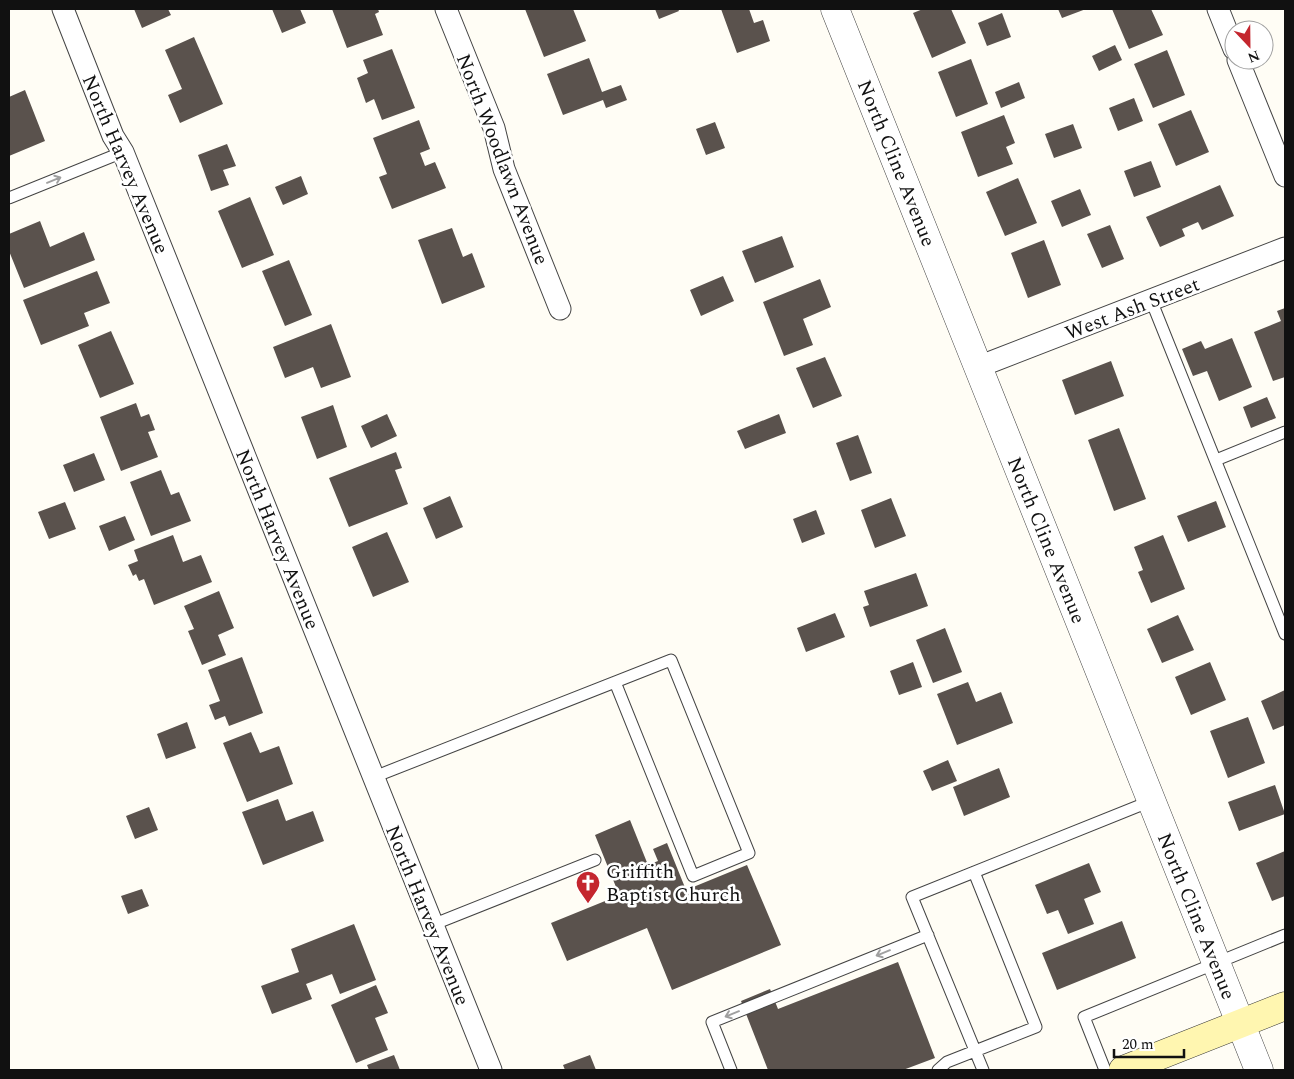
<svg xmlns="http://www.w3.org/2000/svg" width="1294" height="1079" font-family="Spectral,serif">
<rect width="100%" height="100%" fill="#fffdf5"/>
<path fill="#5a524d" d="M134,9H168L171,15L142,28Z
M272,9H300L306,23L282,33Z
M332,9H378L379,12L375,14L383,35L347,48Z
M525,9H573L586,41L544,57Z
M655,9H678L679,11L659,19Z
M721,9H749L754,23L763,20L770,41L737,53Z
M923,9H951L966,43L932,58L913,13Z
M1058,9H1086L1062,18Z
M1112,9H1151L1163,35L1129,49Z
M1002,13L1011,37L987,46L978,23Z
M194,37L223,104L180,123L168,95L182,89L165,50Z
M1115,45L1122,60L1099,71L1092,56Z
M392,49L415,108L382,120L374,99L366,103L357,78L368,73L363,60Z
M1167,50L1185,95L1153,108L1134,64Z
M589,58L602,92L621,85L627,100L606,108L603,100L563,115L547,74Z
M971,59L988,104L956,117L938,72Z
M1019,82L1025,98L1001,108L995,92Z
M25,90L45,141L9,156V97Z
M1134,98L1143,121L1118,131L1109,108Z
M1191,110L1209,152L1176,166L1158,124Z
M1004,115L1015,143L1006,147L1013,164L978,177L961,132Z
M419,120L430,149L420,153L425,166L435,162L446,188L392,209L379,177L387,174L373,138Z
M715,122L725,148L706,155L696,129Z
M1073,124L1082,148L1054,158L1045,134Z
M227,144L236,166L223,170L229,185L211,191L198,155Z
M1151,161L1161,187L1134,197L1124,171Z
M301,176L308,194L283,205L275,187Z
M1018,178L1037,223L1005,236L986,192Z
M1220,185L1234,216L1202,230L1198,222L1182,229L1185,236L1160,247L1146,217Z
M1080,189L1091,215L1062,227L1051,201Z
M250,197L274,255L242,268L218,211Z
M40,221L50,247L84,232L95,260L24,288L9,251V234Z
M1110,225L1124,259L1102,268L1087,234Z
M452,228L463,257L472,253L485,287L442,304L418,240Z
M782,236L794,267L755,283L742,251Z
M1044,240L1061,285L1028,298L1011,253Z
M289,260L312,315L285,326L262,271Z
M97,271L110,303L84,313L89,326L41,345L23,300Z
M723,276L734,301L701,316L690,290Z
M820,279L831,307L803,319L813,345L784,356L763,302Z
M1285,308V377L1273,381L1254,332L1281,321L1277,311Z
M331,324L351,377L321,388L313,367L285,378L273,347Z
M111,331L134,384L100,398L78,345Z
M1232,338L1252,387L1219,401L1207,371L1193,376L1182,349L1201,341L1205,349Z
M825,357L842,396L813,408L796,368Z
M1111,361L1124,396L1075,415L1062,380Z
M1267,397L1276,418L1251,428L1243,407Z
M136,403L141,417L149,414L155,430L148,432L158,457L121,471L100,417Z
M333,405L347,447L317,459L301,417Z
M387,414L397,436L371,448L361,426Z
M779,414L786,433L745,449L737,431Z
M1119,428L1146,499L1114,511L1088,440Z
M858,435L872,473L850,481L836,443Z
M396,452L402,468L395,470L408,504L349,527L329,478Z
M94,453L105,480L74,492L63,465Z
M161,470L171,495L179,492L191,521L151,536L130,482Z
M450,496L463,527L436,539L423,508Z
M891,498L906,536L875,548L861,510Z
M1216,501L1226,527L1188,542L1177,516Z
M65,502L76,529L49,539L38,512Z
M816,510L825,534L802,543L793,519Z
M125,516L135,540L109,551L99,526Z
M387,532L409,582L373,597L352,547Z
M173,535L183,562L201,555L212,582L154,605L144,579L139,581L136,574L133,576L128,565L138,561L134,550Z
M1163,535L1185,589L1151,603L1138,572L1143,570L1134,547Z
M916,573L928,606L870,627L863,607L869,605L864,591Z
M219,591L234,628L218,635L226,655L202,665L188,631L194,629L184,606Z
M835,613L845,637L806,652L797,628Z
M1178,615L1194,650L1162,663L1147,629Z
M945,628L962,672L933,683L916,640Z
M242,657L263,713L229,726L225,716L215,720L209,705L220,701L208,670Z
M913,662L922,687L899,695L890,671Z
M1210,662L1226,700L1191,715L1175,677Z
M968,682L976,702L1001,692L1013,723L957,745L937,694Z
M1285,690V725L1273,730L1261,701Z
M1248,717L1265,763L1228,778L1210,731Z
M187,722L196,748L166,759L157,734Z
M251,732L260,753L279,746L293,784L247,802L223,743Z
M948,760L957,781L932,791L923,771Z
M999,768L1010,797L964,816L953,787Z
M1275,785L1285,814L1239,831L1228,802Z
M278,799L286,821L313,811L324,841L263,865L242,812Z
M149,807L158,830L135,839L126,816Z
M630,820L648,865L658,861L653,849L667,843L686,890L747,865L781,945L672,990L647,928L567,961L551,923L610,899L607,891L616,887L595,835Z
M1285,851V896L1272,901L1256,863Z
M1089,863L1101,892L1084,899L1094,924L1068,934L1058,910L1047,914L1035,885Z
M142,889L149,906L128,914L121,896Z
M1122,921L1136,958L1057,990L1042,953Z
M354,924L376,980L340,994L332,974L306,984L312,999L272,1014L261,986L299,972L291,949Z
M898,962L935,1058L903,1070H768L741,1001L770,989L778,1009Z
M376,985L388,1013L375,1018L388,1050L356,1063L331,1005Z
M394,1055L400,1070H369L367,1065Z
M590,1055L596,1070H565L563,1065Z"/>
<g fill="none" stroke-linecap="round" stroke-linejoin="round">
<defs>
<path id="service" d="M9,198L123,152
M1151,300L1285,634
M1216,460L1285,432
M374,777L671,660L749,853L693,876L615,682
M432,925L595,860
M731,1070L712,1022L928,935
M938,1070L947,1062L1036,1027L974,872
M983,1070L912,897L1151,801
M1105,1070L1084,1017L1285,935"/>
<path id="minor" d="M63,9L113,136L123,152L491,1070
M446,9L494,128L504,169L560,309
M1218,9L1234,49
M1238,60L1285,176
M978,367L1285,248"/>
<path id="tertiary" d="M835,9L1259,1070"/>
<path id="secondary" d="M1123,1070L1285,1006"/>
</defs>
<use href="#service" stroke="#444" stroke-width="13"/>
<use href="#minor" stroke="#444" stroke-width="23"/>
<use href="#tertiary" stroke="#444" stroke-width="29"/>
<use href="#secondary" stroke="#333" stroke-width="29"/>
<use href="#service" stroke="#fff" stroke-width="11"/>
<use href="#minor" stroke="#fff" stroke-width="21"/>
<use href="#tertiary" stroke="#fff" stroke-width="28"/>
<use href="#secondary" stroke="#fff6b0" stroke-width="28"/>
</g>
<defs><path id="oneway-shaft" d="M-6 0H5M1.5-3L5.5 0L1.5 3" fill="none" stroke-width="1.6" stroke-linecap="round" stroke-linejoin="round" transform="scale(1.25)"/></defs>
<g stroke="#a0a0a0">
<use href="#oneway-shaft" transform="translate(54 180) rotate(-22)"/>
<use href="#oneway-shaft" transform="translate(883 953) rotate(158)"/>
<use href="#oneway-shaft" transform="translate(732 1014) rotate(158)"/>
</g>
<defs>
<symbol id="church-pin" viewBox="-11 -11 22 30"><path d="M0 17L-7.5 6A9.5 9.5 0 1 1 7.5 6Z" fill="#c4262e" stroke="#fff"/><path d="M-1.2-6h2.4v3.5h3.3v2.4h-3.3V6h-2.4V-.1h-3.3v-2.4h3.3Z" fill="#fff"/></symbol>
</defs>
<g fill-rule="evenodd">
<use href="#church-pin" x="574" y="869" width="28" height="38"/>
</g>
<g text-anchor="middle" stroke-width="5" stroke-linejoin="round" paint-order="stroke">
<g font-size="20" fill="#111" stroke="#fff">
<text transform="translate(503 159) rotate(69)" y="7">North Woodlawn Avenue</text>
<text transform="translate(897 163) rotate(68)" y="7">North Cline Avenue</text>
<text transform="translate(126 164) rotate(67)" y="7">North Harvey Avenue</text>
<text transform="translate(1132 308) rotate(-21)" y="7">West Ash Street</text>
<text transform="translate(278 539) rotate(68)" y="7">North Harvey Avenue</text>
<text transform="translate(1047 540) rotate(68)" y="7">North Cline Avenue</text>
<text transform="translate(428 915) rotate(68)" y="7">North Harvey Avenue</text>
<text transform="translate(1197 916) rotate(68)" y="7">North Cline Avenue</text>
</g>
<g font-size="20" fill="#111" stroke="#fff" text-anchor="start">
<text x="606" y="878">Griffith<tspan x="606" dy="23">Baptist Church</tspan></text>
</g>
</g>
<rect width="1294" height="1079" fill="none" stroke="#111111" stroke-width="20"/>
<g transform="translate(1249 45) rotate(158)"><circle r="24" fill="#ffffff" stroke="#a0a0a0"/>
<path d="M0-4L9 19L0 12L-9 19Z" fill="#c4262e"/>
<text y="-8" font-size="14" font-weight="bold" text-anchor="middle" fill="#111111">N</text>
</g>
<path d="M1114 1049v8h70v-8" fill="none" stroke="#111111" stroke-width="2.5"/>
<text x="1122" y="1049" font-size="15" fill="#111111" stroke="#ffffff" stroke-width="4" paint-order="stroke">20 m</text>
</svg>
